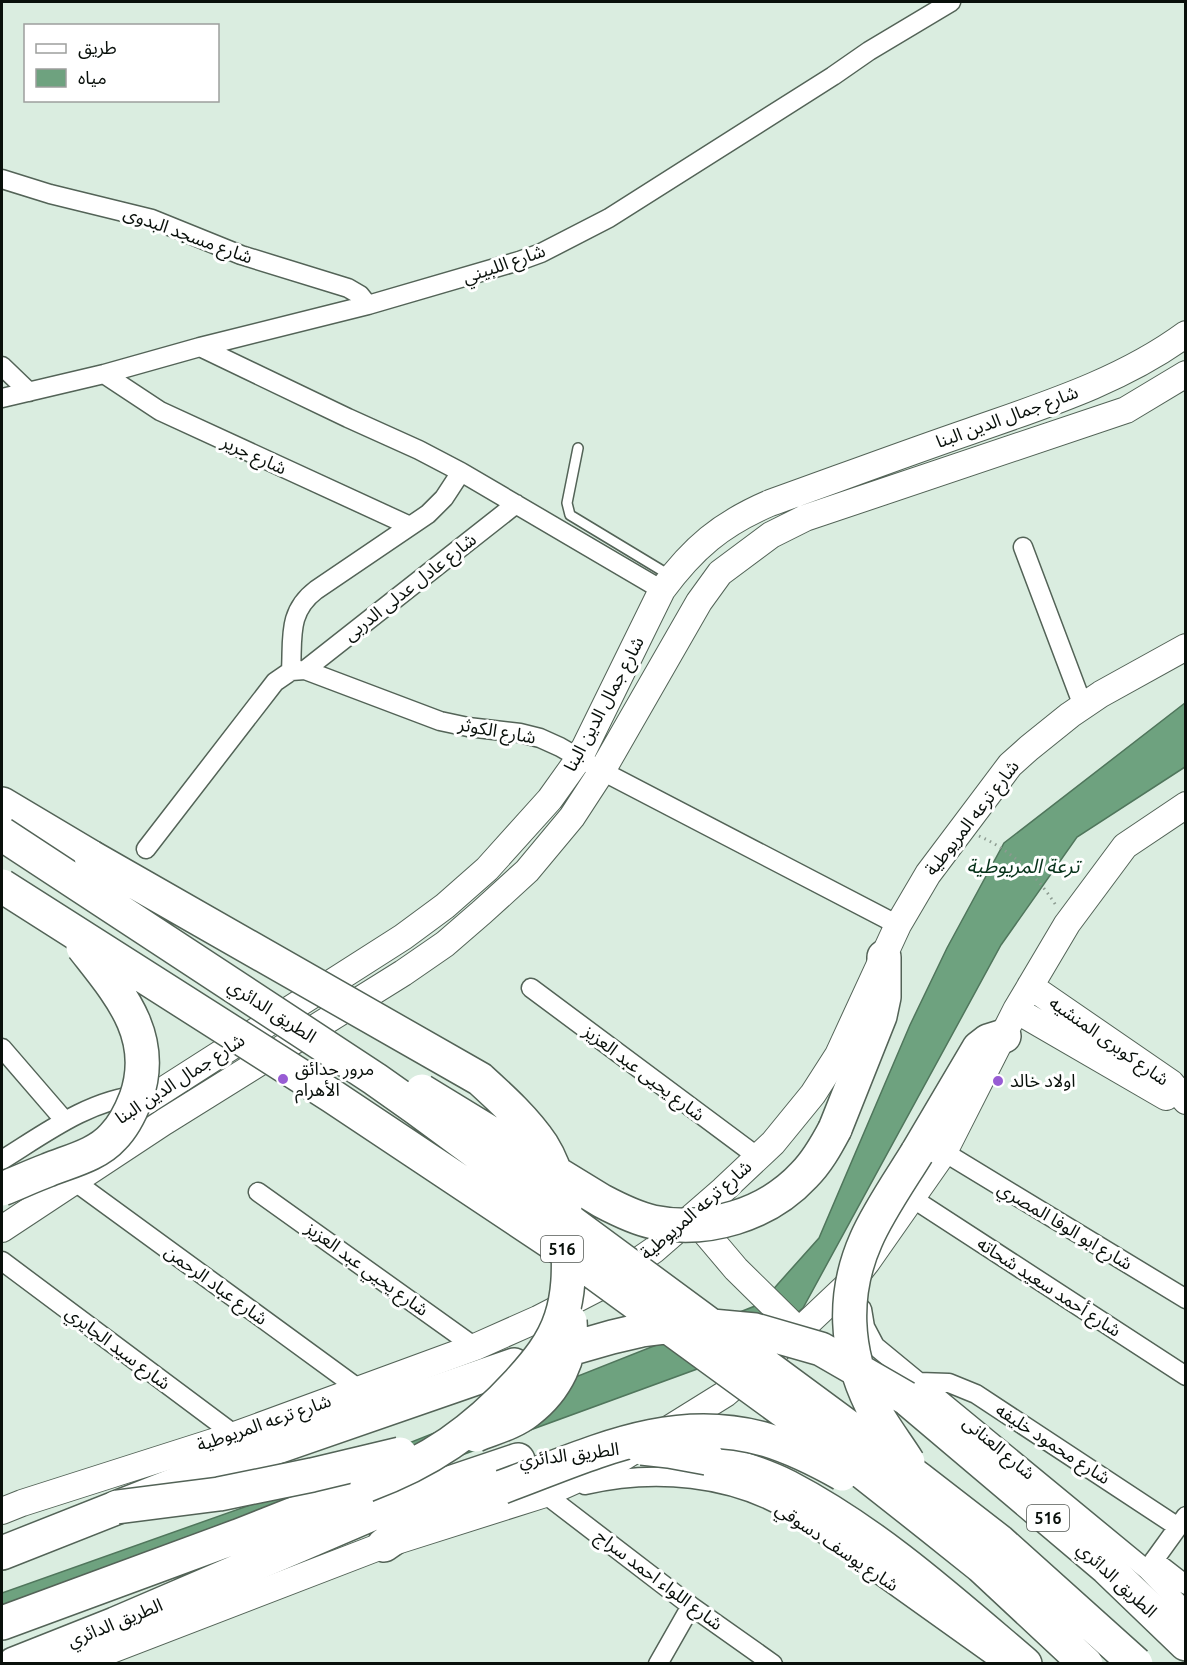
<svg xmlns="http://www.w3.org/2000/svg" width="1187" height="1665" font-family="Ubuntu,'Noto Sans Arabic',sans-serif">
<rect width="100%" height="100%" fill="#daede0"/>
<path fill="#6ea27f" stroke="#50765c" stroke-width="1.5" d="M1185,703V767L1077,837L1001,945L803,1308L752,1349L2,1623V1593L270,1498L760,1304L819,1238L910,1025L947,948L1004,843Z"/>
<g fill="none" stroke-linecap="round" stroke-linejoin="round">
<defs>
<path id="lane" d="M578,448L567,503L570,515L671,576"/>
<path id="street" d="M2,179L50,194L152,219L241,255L348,288L360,295L368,305
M200,347L348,418L419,450L461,472L662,590
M2,366L29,392
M104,374L160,411L410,526
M2,398L104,374L200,347L368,305L519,261L541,253L609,218L833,76L869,51L951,2
M1023,547L1083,706
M305,670L516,504
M291,671C293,638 287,612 316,590L428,514L444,498L461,472
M146,849L275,682L291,671L305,670L440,721L468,727L520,733L540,738L560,747L602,771L898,925
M531,988L758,1157
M2,1048L65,1121
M944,1152L1186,1299
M2,1160C44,1134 89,1100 140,1095
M74,1181L359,1389
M258,1192L475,1347
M912,1198L1186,1376
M2,1261L235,1435
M862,1309L865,1327L875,1346L1147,1570L1186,1611
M919,1382L949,1383L976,1394L1178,1527
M585,1485C653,1469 732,1475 793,1513C818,1529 842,1548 867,1566C909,1596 951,1626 993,1656
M545,1494L691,1606L773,1664
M1154,1560L1186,1585
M1147,1570L1186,1516
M658,1664L691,1606"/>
<path id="secondary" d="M1030,986L1171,1083L1186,1101
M1016,1010L1166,1097
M126,1114L403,937L445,906L487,869L550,799L580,757L662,590C693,548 721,524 770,503C837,479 904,454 971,431C1045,405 1122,381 1186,334
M692,1217L736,1269L799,1331
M2,1229L164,1122L403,973L445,944L482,912L527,871L572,817L602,771L699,602L720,573L771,535L805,518L1126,410L1186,374
M2,1511L22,1503L235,1435L475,1347L538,1319L600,1287L654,1250L723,1190L773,1143L813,1094L838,1055L898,925L928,874L1010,765L1029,748L1070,715L1101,694L1186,647
M75,1664L384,1545L545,1494L614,1463L725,1394L799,1331L852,1281L867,1262L944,1152L1016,1010L1067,924L1125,846L1186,805"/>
<path id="highway" d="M2,804L91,857
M835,1129L880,1016L884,997V957
M917,1153L979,1048L988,1041L1004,1036
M906,1398L1107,1568L1186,1644
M707,1458C734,1466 762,1474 788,1487C876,1533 950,1600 1025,1664
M384,1545L417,1522L480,1495
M2,1553L222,1466L514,1365
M2,1623L238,1536L367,1485
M14,1664L115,1624L423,1492L518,1460"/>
</defs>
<use href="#lane" stroke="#536357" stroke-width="12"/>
<use href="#street" stroke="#536357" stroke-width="21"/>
<use href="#secondary" stroke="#536357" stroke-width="28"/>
<use href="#highway" stroke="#536357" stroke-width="36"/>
<path stroke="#8d9b91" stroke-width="3" stroke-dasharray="1.5 4.5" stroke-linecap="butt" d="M979,836C1013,851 1038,877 1057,907"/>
<use href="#lane" stroke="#fff" stroke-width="9"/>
<use href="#street" stroke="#fff" stroke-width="18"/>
<use href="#secondary" stroke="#fff" stroke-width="26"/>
<use href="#highway" stroke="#fff" stroke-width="33"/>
<defs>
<path id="highway-bridge" d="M2,834L375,1079L416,1108L919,1479L999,1541L1136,1664
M91,857L480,1079C503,1100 525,1120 542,1145C559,1172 568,1214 568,1245C569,1270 569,1294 561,1318C553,1343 537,1362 519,1382C474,1431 430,1462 367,1485
M2,886L332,1096L563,1250L803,1425L931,1526L981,1566L1086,1664
M422,1091L602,1201C619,1210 635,1218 653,1222C707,1233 767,1215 804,1175C817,1162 826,1146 835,1129
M2,1189C17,1183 32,1176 48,1170C70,1161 97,1155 113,1137C123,1127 131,1111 136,1098C158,1036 119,993 83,947
M549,1355L612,1337L642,1330L690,1324L755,1330L821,1349L906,1398
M476,1435C493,1428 513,1423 528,1411C556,1390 573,1356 570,1321
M642,1448L669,1451L707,1458
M908,1462C896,1443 881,1424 871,1404C845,1351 842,1294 866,1240C878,1212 901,1179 917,1153
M502,1487C590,1455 671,1412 767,1440C793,1448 819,1461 842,1474
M117,1507L219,1494L312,1475L400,1454"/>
</defs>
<use href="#highway-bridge" stroke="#536357" stroke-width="36" stroke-linecap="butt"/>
<use href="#highway-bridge" stroke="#fff" stroke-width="33"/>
</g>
<g fill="#985cd4" stroke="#fff" stroke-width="2">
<circle cx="283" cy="1079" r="6"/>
<circle cx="998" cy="1081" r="6"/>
</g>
<g text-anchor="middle" stroke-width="6" stroke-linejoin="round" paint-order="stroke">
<g fill="#fff" stroke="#535854" stroke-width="1.5">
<rect x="541" y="1236" width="42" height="26" rx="4.5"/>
<rect x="1027" y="1505" width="42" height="26" rx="4.5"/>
</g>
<g font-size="16" font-weight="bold" fill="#09100b">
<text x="562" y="1255">516</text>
<text x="1048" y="1524">516</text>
</g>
<g font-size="18" fill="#09100b" stroke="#fff">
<text transform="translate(188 235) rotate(20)" y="6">شارع مسجد البدوى</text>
<text transform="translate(504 264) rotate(-19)" y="6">شارع اللبيني</text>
<text transform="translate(1007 417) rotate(-20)" y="6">شارع جمال الدين البنا</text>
<text transform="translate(254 455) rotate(25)" y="6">شارع جرير</text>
<text transform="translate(410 587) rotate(-38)" y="6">شارع عادل عدلى الدربى</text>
<text transform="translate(604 704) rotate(-62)" y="6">شارع جمال الدين البنا</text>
<text transform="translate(497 731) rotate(10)" y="6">شارع الكوثر</text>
<text transform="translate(972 818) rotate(-52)" y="6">شارع ترعه المريوطية</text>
<text transform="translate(272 1011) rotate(33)" y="6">الطريق الدائري</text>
<text transform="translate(1109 1041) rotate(35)" y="6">شارع كوبرى المنشيه</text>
<text transform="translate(644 1073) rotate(37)" y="6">شارع يحيى عبد العزيز</text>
<text transform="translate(180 1079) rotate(-33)" y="6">شارع جمال الدين البنا</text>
<text transform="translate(696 1210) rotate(-41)" y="6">شارع ترعه المريوطية</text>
<text transform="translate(1065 1226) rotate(31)" y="6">شارع ابو الوفا المصري</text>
<text transform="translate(367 1269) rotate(36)" y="6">شارع يحيي عبد العزيز</text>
<text transform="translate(216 1285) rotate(36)" y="6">شارع عباد الرحمن</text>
<text transform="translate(1049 1287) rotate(33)" y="6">شارع أحمد سعيد شحاته</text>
<text transform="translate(118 1348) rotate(37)" y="6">شارع سيد الجايري</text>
<text transform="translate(264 1423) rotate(-19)" y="6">شارع ترعه المريوطية</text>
<text transform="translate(1053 1444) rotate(33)" y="6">شارع محمود خليفه</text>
<text transform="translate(999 1448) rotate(40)" y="6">شارع العنانى</text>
<text transform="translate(569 1455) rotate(-7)" y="6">الطريق الدائري</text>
<text transform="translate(837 1547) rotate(34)" y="6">شارع يوسف دسوقي</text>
<text transform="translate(659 1580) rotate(37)" y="6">شارع اللواء احمد سراج</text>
<text transform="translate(1117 1580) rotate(43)" y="6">الطريق الدائري</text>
<text transform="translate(115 1623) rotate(-22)" y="6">الطريق الدائري</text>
</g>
<g font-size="18" fill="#09100b" stroke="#fff" text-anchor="start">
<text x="295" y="1075">مرور حدائق<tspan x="295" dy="21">الأهرام</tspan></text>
<text x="1010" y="1087">اولاد خالد</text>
</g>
<g font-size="20" font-style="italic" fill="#07321a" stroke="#fff">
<text x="1023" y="873">ترعة المريوطية</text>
</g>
</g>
<rect width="1187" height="1665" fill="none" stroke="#09100b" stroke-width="6"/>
<rect x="24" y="24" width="195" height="78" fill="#ffffff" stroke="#9d9f9d" stroke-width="1.5"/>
<rect x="36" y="44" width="30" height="9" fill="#ffffff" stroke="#9d9f9d" stroke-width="1.5"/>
<text x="78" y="54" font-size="18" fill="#09100b">طريق</text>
<rect x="36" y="69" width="30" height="18" fill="#6ea27f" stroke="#9d9f9d" stroke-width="1.5"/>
<text x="78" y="84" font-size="18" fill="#09100b">مياه</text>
</svg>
